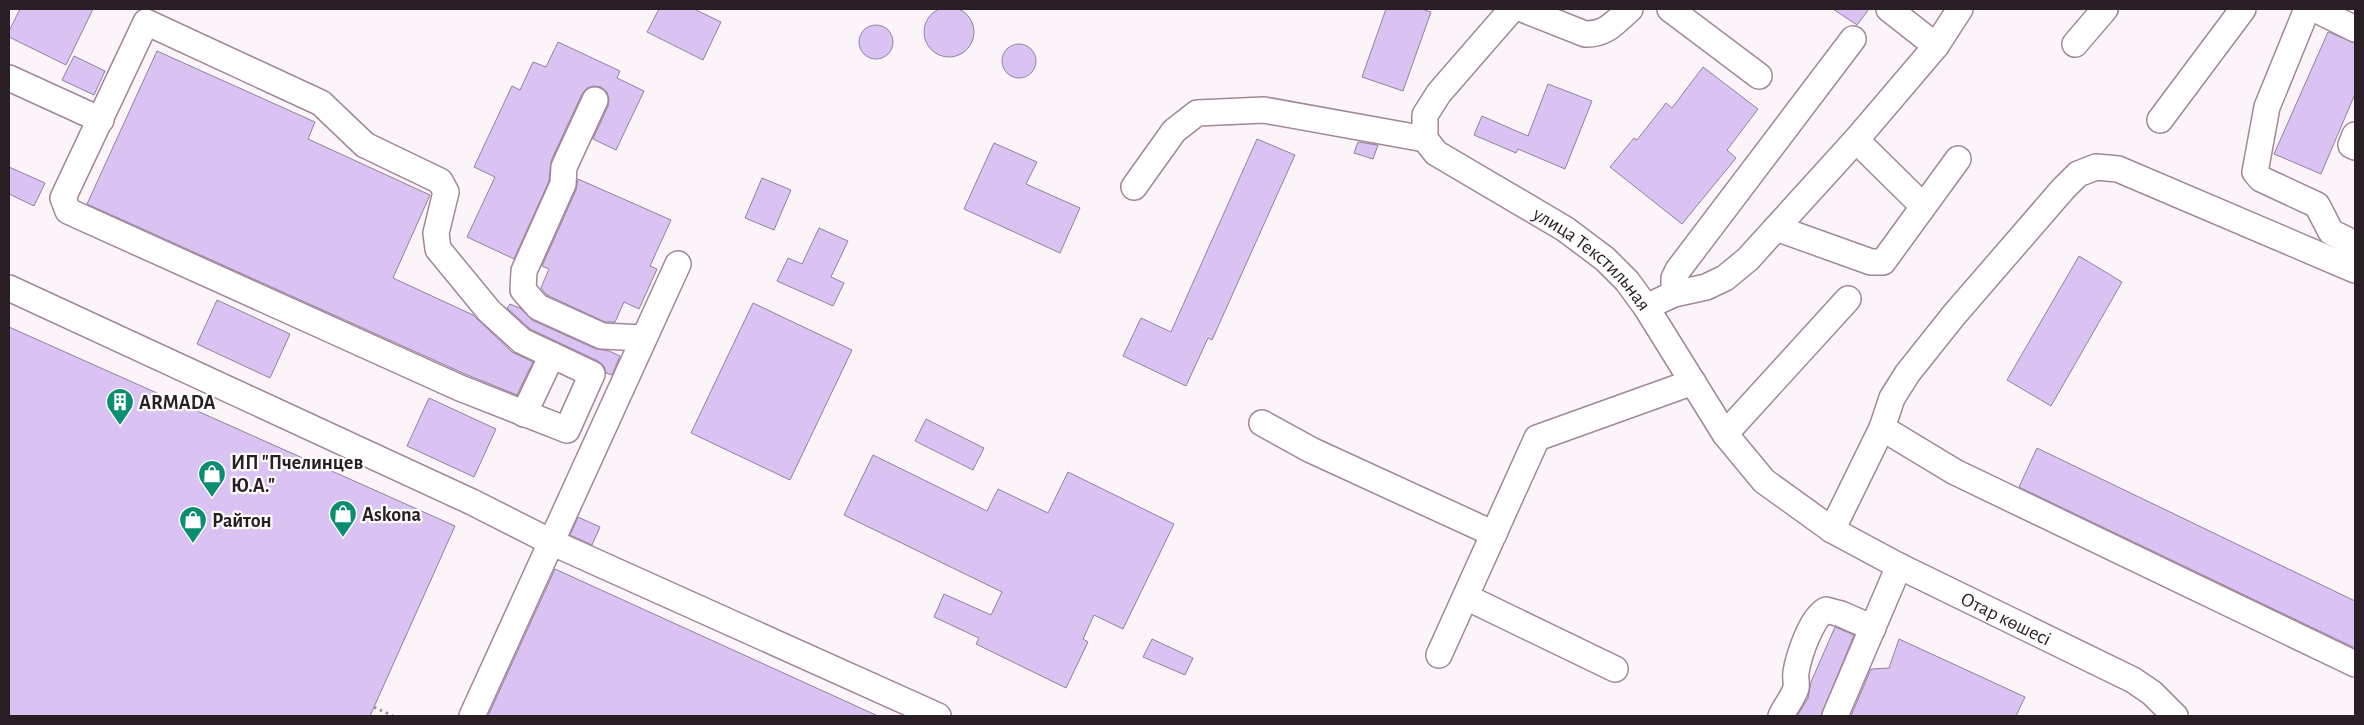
<svg xmlns="http://www.w3.org/2000/svg" width="2364" height="725" font-family="'Alegreya Sans',sans-serif">
<rect width="100%" height="100%" fill="#fbf5f9"/>
<path fill="#dac2f3" stroke="#90829e" d="M924 32a25 25 0 1 1 50 0a25 25 0 1 1-50 0Z
M20,9H93L66,65L9,37V31Z
M659,9H694L721,22L703,60L647,32Z
M1386,9H1421L1431,12L1403,91L1362,77Z
M1833,9H1869L1857,25Z
M859 42a17 17 0 1 1 34 0a17 17 0 1 1-34 0Z
M2328,32L2355,43V94L2321,174L2274,154Z
M558,42L620,71L617,78L644,91L616,150L593,139L608,106L609,99L607,92L601,87L594,86L587,88L582,94L551,161L549,181L514,259L467,237L495,177L474,167L512,86L520,90L533,62L546,67Z
M1002 61a17 17 0 1 1 34 0a17 17 0 1 1-34 0Z
M157,51L315,122L308,139L430,195L393,278L473,315L512,352L533,362L517,395L465,374L87,204Z
M74,56L105,71L94,95L62,80Z
M1703,67L1758,109L1727,150L1736,158L1682,224L1610,167L1634,138L1637,140L1666,103L1672,108Z
M1548,84L1592,101L1565,169L1518,149L1516,153L1474,135L1482,116L1528,136Z
M1257,139L1295,155L1212,340L1208,338L1186,386L1123,356L1141,318L1171,332Z
M1358,142L1378,145L1373,159L1354,153Z
M994,143L1037,162L1026,184L1080,208L1060,253L964,209Z
M9,167L45,183L34,206L9,194Z
M762,178L791,190L774,230L745,218Z
M578,179L671,220L650,266L657,269L639,309L624,302L615,322H605L547,295L541,288L549,269L542,266L576,190Z
M819,228L848,241L831,277L844,283L833,306L777,281L788,258L802,264Z
M2079,256L2122,282L2051,406L2007,380Z
M217,300L290,334L270,378L197,344Z
M753,303L852,350L790,480L691,433Z
M510,304L520,308L532,320L596,349L609,351L620,356L612,375L606,373L604,366L598,361L530,329L507,308Z
M9,327L455,526L370,716H9Z
M429,398L496,429L474,477L407,446Z
M926,419L984,448L973,470L915,441Z
M2037,448L2355,601V648L2019,487Z
M873,455L987,511L998,489L1048,513L1068,472L1174,524L1123,629L1094,615L1083,639L1088,642L1066,688L976,644L979,638L934,617L944,594L991,615L1002,592L844,515Z
M578,517L600,527L592,545L570,535Z
M555,569L878,716H488Z
M1835,627L1854,635L1821,716H1797L1808,698L1811,682Z
M1152,639L1193,658L1185,675L1143,657Z
M1899,639L2025,697L2016,716H1851L1871,669L1889,668Z"/>
<g fill="none" stroke-linecap="round" stroke-linejoin="round">
<defs>
<g id="minor">
<path id="s1" d="M1512,9L1439,93L1425,115V139L1436,153L1565,229L1605,259L1627,281L1646,307L1725,434L1764,481L1832,530L1899,566L2133,680L2152,693L2175,716"/>
<path d="M1522,9L1585,34C1606,35 1615,22 1630,9"/>
<path d="M1670,9L1759,76"/>
<path d="M1889,9L1936,46"/>
<path d="M2307,9L2267,107L2255,172L2261,179L2317,205L2331,232L2355,244"/>
<path d="M2315,9L2355,29"/>
<path d="M146,22L321,103L365,145L440,181L446,192L436,233L438,249L489,311L522,341L592,374L567,430L460,388L68,211L63,198Z"/>
<path d="M2075,44L2105,9"/>
<path d="M9,78L101,120"/>
<path d="M595,100L564,167L563,184L524,271L523,290L538,307L602,336L644,338"/>
<path d="M2160,120L2243,9"/>
<path d="M2355,135L2351,145L2355,147"/>
<path d="M1856,140L1923,206"/>
<path d="M1134,187L1174,131L1197,113L1264,110L1425,139"/>
<path d="M1776,228L1871,262H1883L1958,159"/>
<path d="M9,288L472,502L551,542L938,716"/>
<path d="M1674,294V278L1678,270L1853,39"/>
<path d="M1646,307L1674,294L1706,287L1725,278L1748,259L1856,140L1936,46L1960,9"/>
<path d="M524,414L552,355"/>
<path d="M1262,423L1311,450L1494,534"/>
<path d="M1882,428L1955,472L2355,664"/>
<path d="M1725,434L1848,299"/>
<path d="M1832,530L1882,428L1892,398L1907,374L1954,315L2063,189L2078,174L2096,167L2118,169L2355,270"/>
<path d="M1466,597L1615,669"/>
<path d="M1439,655L1537,438L1693,382"/>
<path d="M472,716L678,264"/>
<path d="M1781,716C1785,707 1793,698 1796,688C1797,683 1795,677 1796,672C1799,655 1811,618 1826,610L1841,614L1873,628"/>
<path d="M1835,716L1899,566"/>
</g>
</defs>
<use href="#minor" stroke="#a38698" stroke-width="28"/>
<path stroke="#9a9297" stroke-width="3" stroke-dasharray="2.5 4" stroke-linecap="butt" d="M374,707L393,716"/>
<use href="#minor" stroke="#fff" stroke-width="25"/>
</g>
<defs>
<symbol id="building-pin" viewBox="-11 -11 22 30"><path d="M0 17L-7.5 6A9.5 9.5 0 1 1 7.5 6Z" fill="#0b8d72" stroke="#fff"/><path d="M-4-6H4V6H1V3H-1V6H-4ZM-2.5-4.3h1.7v1.8h-1.7ZM.8-4.3h1.7v1.8H.8ZM-2.5-1h1.7V.8h-1.7ZM.8-1h1.7V.8H.8Z" fill="#fff"/></symbol>
<symbol id="shop-pin" viewBox="-11 -11 22 30"><path d="M0 17L-7.5 6A9.5 9.5 0 1 1 7.5 6Z" fill="#0b8d72" stroke="#fff"/><path d="M-5-2.5h2.3a2.7 3.5 0 0 1 5.4 0H5L5.5 6h-11ZM-1.5-2.5h3a1.5 2.3 0 0 0-3 0Z" fill="#fff"/></symbol>
</defs>
<g fill-rule="evenodd">
<use href="#building-pin" x="104" y="386" width="32" height="43"/>
<use href="#shop-pin" x="196" y="458" width="32" height="43"/>
<use href="#shop-pin" x="327" y="498" width="32" height="43"/>
<use href="#shop-pin" x="177" y="504" width="32" height="43"/>
</g>
<g text-anchor="middle" stroke-width="4.5" stroke-linejoin="round" paint-order="stroke">
<g font-size="20" fill="#2a1e25" stroke="#fff">
<text dy="7" stroke="none"><textPath href="#s1" startOffset="369">улица Текстильная</textPath></text>
<text dy="7" stroke="none"><textPath href="#s1" startOffset="932">Отар көшесі</textPath></text>
</g>
<g font-size="20" font-weight="bold" fill="#2a1e25" stroke="#fff" text-anchor="start">
<text x="139" y="409">ARMADA</text>
<text x="231" y="469">ИП "Пчелинцев<tspan x="231" dy="23">Ю.А."</tspan></text>
<text x="362" y="521">Askona</text>
<text x="212" y="527">Райтон</text>
</g>
</g>
<rect width="2364" height="725" fill="none" stroke="#2a1e25" stroke-width="20"/>
</svg>
